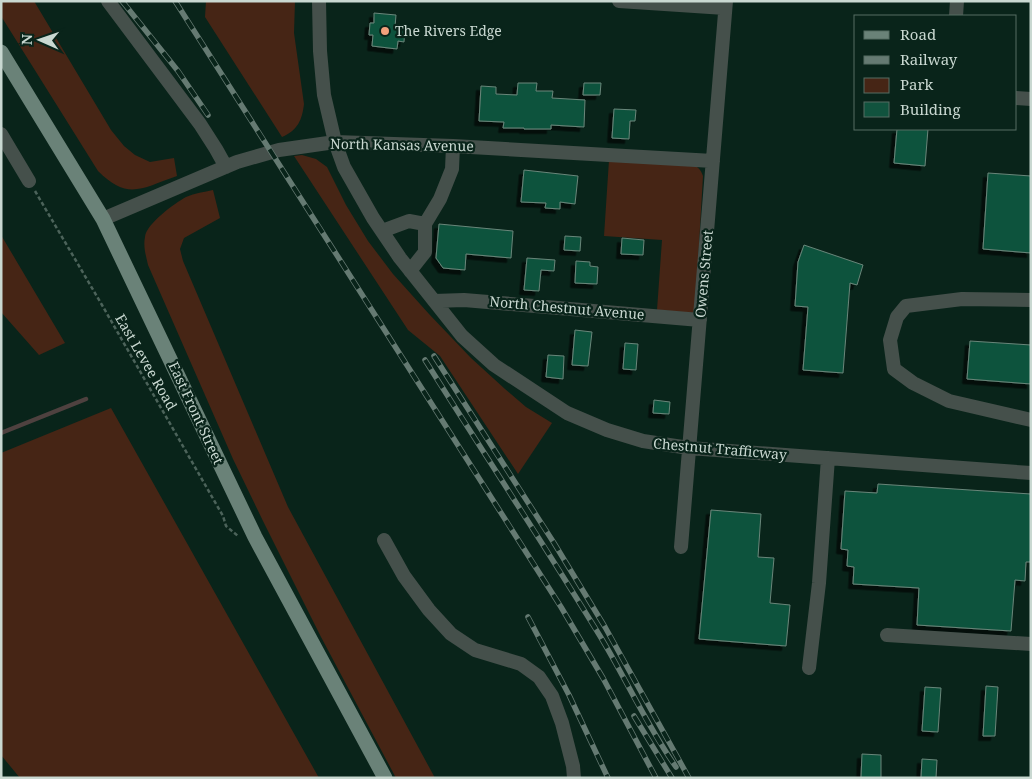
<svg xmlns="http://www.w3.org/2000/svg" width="1032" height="779" font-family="'Noto Serif',serif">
<defs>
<filter id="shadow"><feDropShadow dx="-4.5" dy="4.5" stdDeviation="0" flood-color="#0009"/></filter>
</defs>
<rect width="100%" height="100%" fill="#09241a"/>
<path fill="#462515" d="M1,1H34L111,130L124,146L135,155L150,162L174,158L177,176C142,188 128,201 98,171L1,16Z
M206,1H295L294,33L304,104C302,120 298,130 282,137L205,17Z
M302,155L316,159L327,167L346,205L368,241L393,274L429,314L471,358L505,389L526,407L552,423L518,474L440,356L408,330L294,156Z
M609,160L694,165C699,168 701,170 703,176L695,313L657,310L662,240L604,236Z
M213,190L220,218L184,238L180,249L183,261L288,507L435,778H396L321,637L263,521L233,459L148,265C146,256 143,246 145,237C146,224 175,203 186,197C195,193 204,192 213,190Z
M1,235L65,343L39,355L1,312Z
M111,408L319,778H257L255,777L254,778H20L1,755V453Z"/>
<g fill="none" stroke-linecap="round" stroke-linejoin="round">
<path stroke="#4e413f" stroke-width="4.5" d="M1,433L86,399"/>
</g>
<path fill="#11533e" stroke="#69867a" filter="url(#shadow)" d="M374,13L396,15L395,27H405L404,42L398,41L397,49L372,46L373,35H369L370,23H374Z
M518,83H537L536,91H553L552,98L585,100L584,127L551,125V129H524V128H503L504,122L479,121L481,86L496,87V94L517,95Z
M584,83H601L600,95H583Z
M614,109L636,110L635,121H630L629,139L612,138Z
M897,129H928L925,166L894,163Z
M524,170L578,176L575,204L560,202V209L545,208L546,203L521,202Z
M988,173L1031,176V253L983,249Z
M439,224L513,231L511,258L466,254L465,270L443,268L436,258Z
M565,236L581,237L580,251L564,250Z
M622,238L644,240L643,255L621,254Z
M804,245L863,265L857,285L850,283L843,373L803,370L808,307L795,306L798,262Z
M527,258L555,260L554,271L541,270L539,291L524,290Z
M576,261L590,262V266L598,267L597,284L575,283Z
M575,330L592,332L588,366L572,365Z
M970,341L1031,345V384L967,379Z
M625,343L638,344L636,370L623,369Z
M548,355L564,356L563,379L546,377Z
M654,400L670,402L669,414L653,413Z
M878,484L1031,494V562H1026L1025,581L1015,580L1011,631L917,625L919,588L853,584L854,567L847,566L848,550L841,549L845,491L877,493Z
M711,510L761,514L758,557L774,558L770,603L790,605L786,646L699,639Z
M986,686L998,687L995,736H983Z
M925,687L941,688L938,732L922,731Z
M862,754L881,755V778H861Z
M922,759L937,760L936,778H921Z"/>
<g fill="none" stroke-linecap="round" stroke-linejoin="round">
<path stroke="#4c635a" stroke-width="2.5" stroke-dasharray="4 2.5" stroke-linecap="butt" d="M35,191L102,305L223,516L226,526L238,536"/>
<path stroke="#45504b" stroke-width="14" d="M108,1L200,124L216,149L226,167
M319,1L320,51L324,95L335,142L344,167L373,218L400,258L462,336L494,365L567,413L607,430L643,441L689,448L1031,473
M619,1L725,8
M956,16L957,1
M1016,98L1031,99
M1,134L29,181
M103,219L237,162L279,150L335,142L453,146L713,161
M382,231L409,221L425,224
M410,271L425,252V224L440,199L452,169L453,146
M1031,300L962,299L906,306L897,317L890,340L894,369L913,383L949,401L1031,420
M434,301L464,300L700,320
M384,540L404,576L429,610L451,634L475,650L521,664L539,677L552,696L562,723L573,766L574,778
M681,547L726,1
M887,635L1031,644
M809,668L819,583L828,458"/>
<path stroke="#6a8278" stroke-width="15" d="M1,52L103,219L255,537L385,778"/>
<defs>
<path id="rail" d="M122,1L178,71L208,115
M175,1L561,607L603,678L656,778
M434,356L554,543L605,627L689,778
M425,360C483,452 543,543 600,636C626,679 647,726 676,767
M528,617L569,695L608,778
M634,716L672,778"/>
</defs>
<use href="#rail" stroke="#657a72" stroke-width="5.5"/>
<use href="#rail" stroke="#09241a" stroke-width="4" stroke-dasharray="11" stroke-linecap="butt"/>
</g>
<circle fill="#f1a17c" stroke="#09241a" stroke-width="2" cx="385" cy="31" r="5"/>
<g text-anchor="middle" stroke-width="4.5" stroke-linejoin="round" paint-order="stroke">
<g font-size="14" fill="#c9d8d1" stroke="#09241a" text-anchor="start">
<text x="395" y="36">The Rivers Edge</text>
</g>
<g font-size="14" fill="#c9d8d1" stroke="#09241a">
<text transform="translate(402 145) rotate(1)" y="5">North Kansas Avenue</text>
<text transform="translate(704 274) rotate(-85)" y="5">Owens Street</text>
<text transform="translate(567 308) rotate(5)" y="5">North Chestnut Avenue</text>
<text transform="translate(146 362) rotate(60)" y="5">East Levee Road</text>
<text transform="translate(196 413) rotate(65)" y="5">East Front Street</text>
<text transform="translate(720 449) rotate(5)" y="5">Chestnut Trafficway</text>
</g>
</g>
<rect width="1032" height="779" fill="none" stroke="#c9d8d1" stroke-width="5"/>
<rect x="854" y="15" width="162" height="115" fill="#09241a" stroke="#566c63"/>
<rect x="864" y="31" width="25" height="8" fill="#6a8278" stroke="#566c63"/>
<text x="900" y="40" font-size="15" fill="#c9d8d1">Road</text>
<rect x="864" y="56" width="25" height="8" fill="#657a72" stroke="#566c63"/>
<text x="900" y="65" font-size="15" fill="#c9d8d1">Railway</text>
<rect x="864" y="78" width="25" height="15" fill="#462515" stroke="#566c63"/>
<text x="900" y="90" font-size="15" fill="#c9d8d1">Park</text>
<rect x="864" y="102" width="25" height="15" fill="#11533e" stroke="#566c63"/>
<text x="900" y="115" font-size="15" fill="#c9d8d1">Building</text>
<g transform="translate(40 40) rotate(272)" stroke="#09241a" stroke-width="4" paint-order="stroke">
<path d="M0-4L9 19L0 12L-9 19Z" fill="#c9d8d1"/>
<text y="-8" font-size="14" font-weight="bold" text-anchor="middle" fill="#c9d8d1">N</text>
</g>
</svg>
